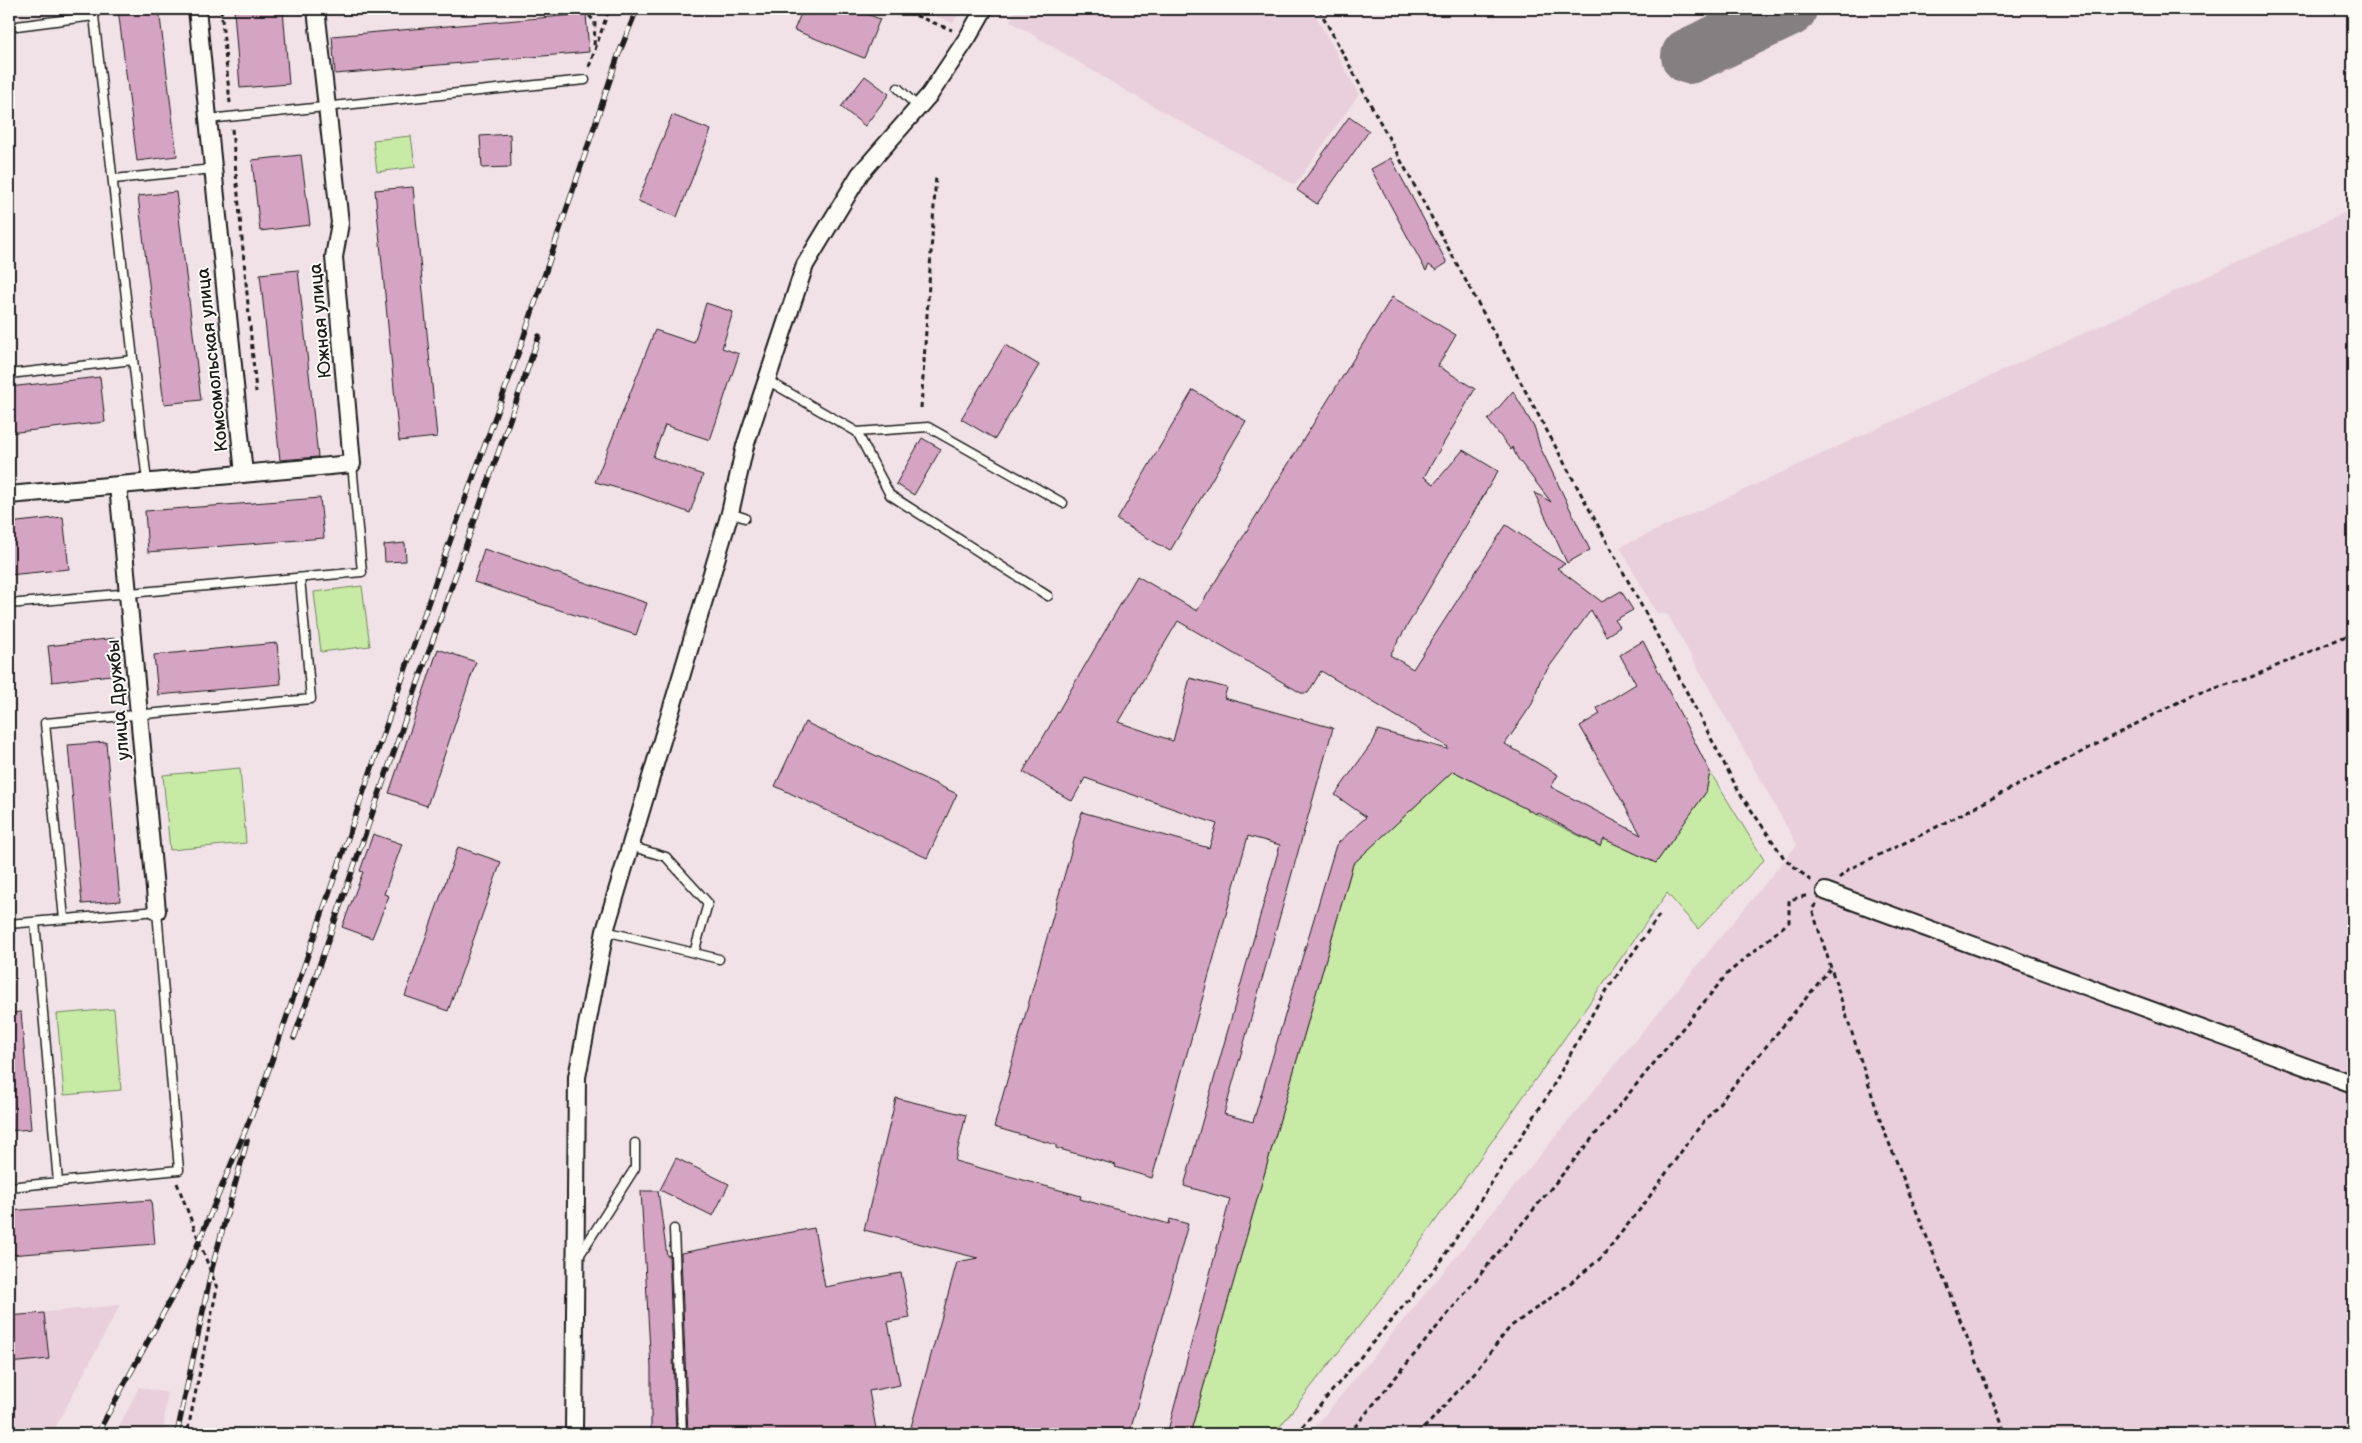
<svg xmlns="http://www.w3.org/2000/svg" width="2362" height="1443" font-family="'Balsamiq Sans',sans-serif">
<rect width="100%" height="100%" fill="#f1e2e7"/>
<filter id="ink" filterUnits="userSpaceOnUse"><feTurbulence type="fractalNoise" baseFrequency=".02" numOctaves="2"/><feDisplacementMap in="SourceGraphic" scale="10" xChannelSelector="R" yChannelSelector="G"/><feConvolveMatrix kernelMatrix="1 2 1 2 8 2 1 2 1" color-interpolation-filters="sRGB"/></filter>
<g filter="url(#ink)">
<path fill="#e9cfdc" d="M919,9H961L953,23Z
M1016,9H1312L1359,94L1295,185L1128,92L1010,21Z
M2353,209V1434H1309L1797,845L1668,615L1656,612L1620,547Z
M120,1305L52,1434H9V1316Z
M139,1387L167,1393L163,1434H116Z"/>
<path fill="#c7eba5" stroke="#728460" d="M411,136L415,167L377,172L373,140Z
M362,586L370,646L321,652L314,592Z
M240,768L246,843L170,850L163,775Z
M1453,771L1599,846L1604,839L1656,863L1706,792L1710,772L1764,860L1698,929L1667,893L1381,1298L1274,1434H1190L1353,864Z
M114,1009L121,1090L64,1095L57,1014Z"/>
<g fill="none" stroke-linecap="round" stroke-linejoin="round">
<path stroke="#867f82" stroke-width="56" d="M1689,56L1789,9"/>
</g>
<path fill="#d5a4c2" stroke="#1c1c1c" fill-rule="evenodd" d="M118,9H159L177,156L137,161Z
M257,9H283L289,84L240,88L234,11Z
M803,9H854L880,19L864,58L794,30Z
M586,14L589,52L335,74L332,36Z
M865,76L889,94L865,126L841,107Z
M672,115L711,130L677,217L638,201Z
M1349,117L1369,131L1317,204L1297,190Z
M510,134L511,167L482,168L480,136Z
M301,155L310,225L260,231L252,160Z
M1391,158L1447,263L1436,270L1429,265L1426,271L1371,169Z
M413,187L437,437L399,441L375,190Z
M176,192L201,400L164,404L138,196Z
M298,270L318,457L280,460L260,274Z
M1392,297L1456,335L1438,366L1475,389L1424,477L1434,484L1463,450L1498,471L1390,655L1413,669L1506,525L1565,564L1557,568L1602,602L1621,591L1633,610L1615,620L1620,627L1606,636L1591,610L1541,678L1532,704L1505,744L1558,775L1551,787L1641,835L1580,726L1600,714L1597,708L1636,684L1620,655L1643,641L1710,772L1706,792L1656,863L1604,839L1600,846L1537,812L1536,814L1453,771L1353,864L1190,1434H1167L1230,1199L1184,1186L1280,845L1248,836L1152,1178L1115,1167L1116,1165L1056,1148V1145L994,1127L1082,812L1209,848L1217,824L1085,778L1072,801L1023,772L1137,576L1197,611ZM1178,621L1301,693H1308L1321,671L1448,747L1447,749L1378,730L1374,740L1335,795L1366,817L1336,845L1253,1122L1224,1114L1333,728L1224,698L1227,688L1190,678L1173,741L1118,722Z
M706,303L733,312L722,348L739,354L710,440L665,425L653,457L703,475L690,513L639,494L595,482L655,330L694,343Z
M1005,345L1039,365L995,439L961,419Z
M100,377L105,422L9,433V387Z
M1193,390L1246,421L1170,551L1117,520Z
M1513,391L1535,429L1540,447L1590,550L1567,563L1534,492L1551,502L1518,459L1512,447L1511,450L1488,420Z
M922,438L941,449L914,495L896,484Z
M320,498L324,538L148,552L145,511Z
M63,517L69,569L9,575V523Z
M405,543L406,561L385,562L384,545Z
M484,549L647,603L636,635L474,582Z
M115,638L119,674L52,682L48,646Z
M277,643L281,684L158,695L154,655Z
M438,649L476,662L427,806L389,793Z
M805,722L957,794L927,858L775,786Z
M106,742L120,901L82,904L68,745Z
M373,834L402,844L384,894L389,896L372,938L342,927L363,872L360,871Z
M458,847L501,862L448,1011L405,996Z
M21,1012L31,1129L9,1131V1013Z
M896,1098L966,1115L955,1161L1081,1196L1080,1199L1169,1224L1170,1219L1188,1224L1129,1434H909L957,1262L978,1258L864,1230Z
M676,1158L729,1184L713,1216L660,1190Z
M641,1191H658L667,1256L669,1255L676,1434H651V1368Z
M151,1200L155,1244L9,1255V1211Z
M814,1228L825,1287L901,1273L910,1318L888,1322L900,1385L869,1391L877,1434H688L681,1253Z
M44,1313L49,1359L9,1363V1316Z"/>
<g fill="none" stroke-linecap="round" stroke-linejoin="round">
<defs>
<path id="service" d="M9,27L94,16L147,482
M898,88L919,108
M208,119L585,80
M114,179L213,169
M9,374L133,360
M767,380L857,432L890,495L1048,596
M857,432L928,427L1063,503
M730,513L745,518
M9,604L362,572L352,464
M630,846L666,857L708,903L694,953
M64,919L45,723L311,699L300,578
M35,922L58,1182
M9,924L157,911L179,1170L9,1187
M605,931L719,959
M674,1229L682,1434
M579,1256L635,1168V1143"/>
<path id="minor" d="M197,9L244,474
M118,485L157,911
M9,495L352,464L334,257L340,223L316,9
M1825,891L2353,1084
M574,1434L577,1077L605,931L730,513L745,446L805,265L860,174L930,94L968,37L984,9"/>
</defs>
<use href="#service" stroke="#1c1c1c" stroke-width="11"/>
<use href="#minor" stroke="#1c1c1c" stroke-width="20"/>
<path stroke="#1c1c1c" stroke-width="3" stroke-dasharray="5 4" stroke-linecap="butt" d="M221,9L230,103
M583,9L595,22L594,49
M899,9L952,30
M1319,9L1647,616L1739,792L1784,858L1811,881
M589,67L609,9
M232,129L256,392
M921,408L936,175
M1839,878L1849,869L1919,836L2192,695L2249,678L2353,633
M1816,904L1812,909L1881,1123L2006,1434
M177,1183L217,1288L187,1434
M1296,1434L1442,1260L1548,1095L1600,1000L1660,914
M1349,1434L1728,973L1789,922V900L1809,895
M1417,1434L1429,1423L1475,1372L1510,1327L1563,1289L1601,1258L1645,1203L1693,1135L1830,969"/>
<use href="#service" stroke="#fdfcf7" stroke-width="8"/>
<use href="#minor" stroke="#fdfcf7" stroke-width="16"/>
<defs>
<path id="rail" d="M294,1038L539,336
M97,1434L187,1270L260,1095L437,577L519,351L618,56L637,9
M177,1434L212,1268L247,1141"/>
</defs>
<use href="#rail" stroke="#1c1c1c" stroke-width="5.5"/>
<use href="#rail" stroke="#fdfcf7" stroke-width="4" stroke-dasharray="11" stroke-linecap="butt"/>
</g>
</g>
<g text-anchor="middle" stroke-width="4" stroke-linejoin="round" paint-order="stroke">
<g font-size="18" fill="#1c1c1c" stroke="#fdfcf7">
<text transform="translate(320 321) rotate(-95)" y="6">Южная улица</text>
<text transform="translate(212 360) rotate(-96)" y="6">Комсомольская улица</text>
<text transform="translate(118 700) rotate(-95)" y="6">улица Дружбы</text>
</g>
</g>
<rect width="2362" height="1443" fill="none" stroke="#fdfcf7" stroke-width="30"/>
<rect x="15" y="15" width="2332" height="1413" fill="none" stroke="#1c1c1c" stroke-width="2" filter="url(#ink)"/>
</svg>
